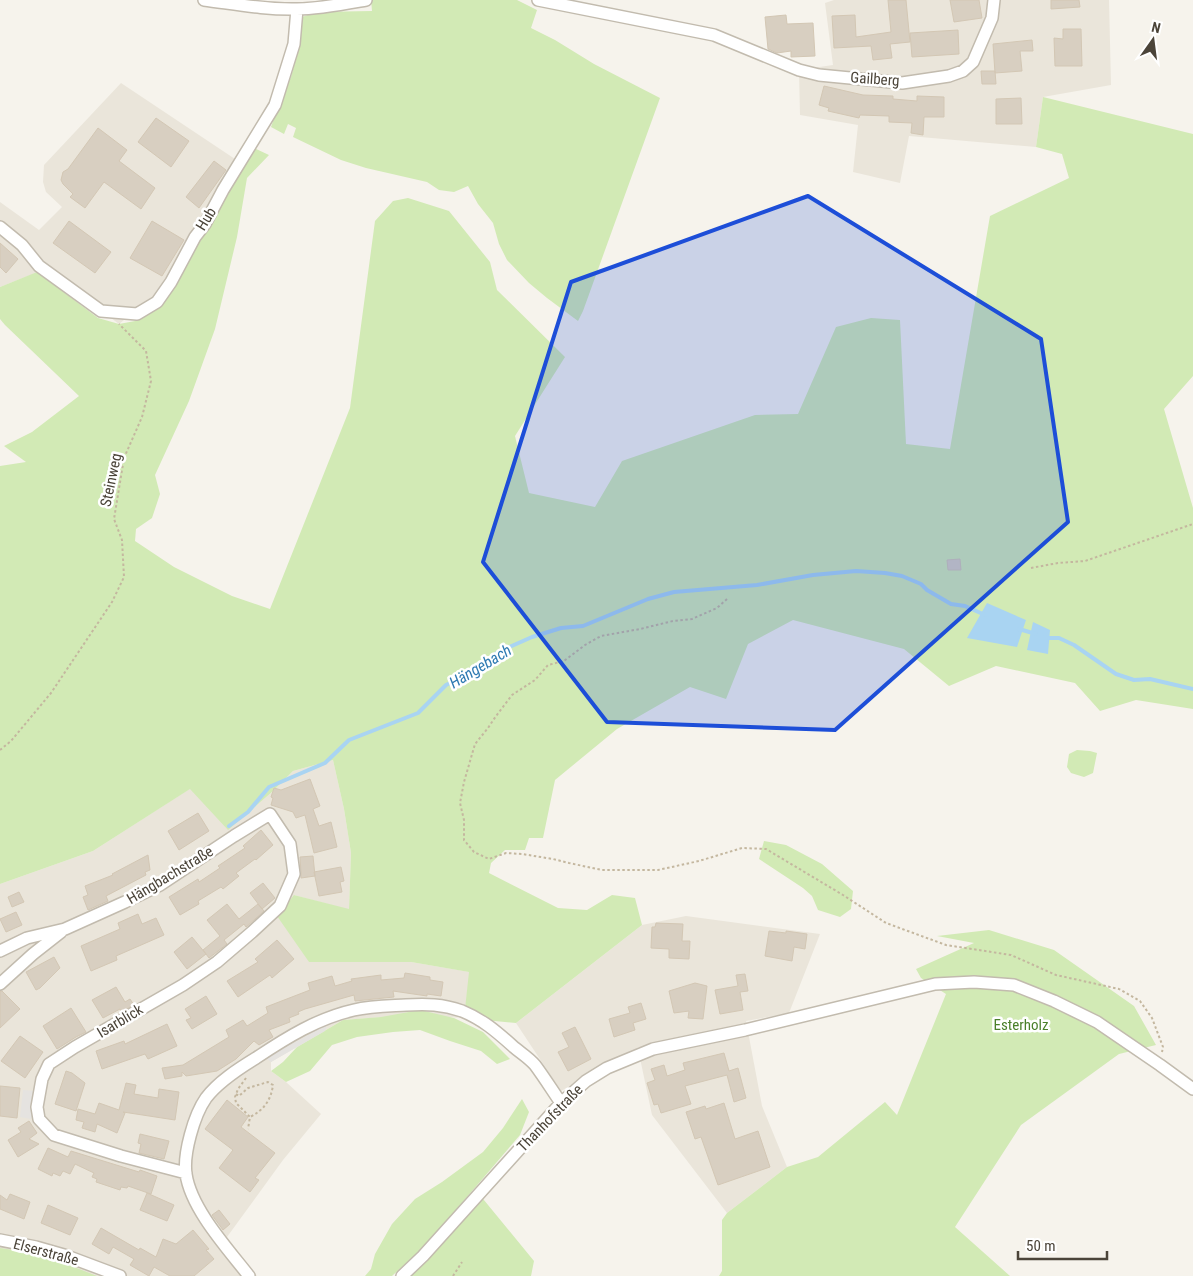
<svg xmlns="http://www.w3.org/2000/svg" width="1193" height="1276" font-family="'Roboto Condensed',sans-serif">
<rect width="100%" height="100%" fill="#f6f3ec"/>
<path fill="#eae5da" d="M834,0H1109L1111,85L1043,97L1036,147L909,136L900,183L853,172L858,125L800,115L799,70L833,65L825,3Z
M121,83L238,161L155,295L119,324L46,269L0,287V202L39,230L62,207L46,192L43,182L44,165Z
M333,760L344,809L351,853L349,910L294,895L309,962H411L470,972L464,1018L412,1015L343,1020L271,1062V1071L286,1082L321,1114L283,1160L227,1237L257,1276H0V884L93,851L191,788L228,829L272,792L293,771Z
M686,916L820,934L789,1013L746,1021L762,1106L787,1167L727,1213L652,1115L641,1063L639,1047L561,1091L516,1023L642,925Z"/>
<path fill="#d2eab5" d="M371,0H517L537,10L531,28L555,40L594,64L660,98L583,311L578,321L547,298L529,283L507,260L499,244L493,223L478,204L468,186L454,192L439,190L427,182L366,168L341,160L293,137L296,128L288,124L284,134L271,127L278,107L291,77L297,54L302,17L316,12L372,11Z
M1043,97L1193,134V376L1164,409L1193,508V709L1136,700L1100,711L1075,683L996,666L949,686L904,649L793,620L748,644L726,699L690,687L617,729L555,780L543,838H529L525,850H505L491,863L489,873L558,908L587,910L612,895L635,898L642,925L516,1023L464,1018L469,972L411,962H309L277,916L294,895L349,909L351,853L344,809L333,760L293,771L272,792L228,830L190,789L93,851L0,884V466L26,462L4,446L32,432L79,396L5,325L0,319V287L37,272L98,318L119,324L135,321L158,309L176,284L198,243L207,230L254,148L269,155L247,178L237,237L215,329L189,401L155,475L160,494L152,518L136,529L135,541L174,567L232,596L270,609L350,408L375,221L393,201L408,198L449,211L490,262L497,290L565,357L515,436L529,493L595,507L622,461L755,415L798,414L836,327L871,318L900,320L906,444L950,449L990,216L1069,178L1062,154L1036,147Z
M1077,750L1090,751L1097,753L1093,773L1084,777L1071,773L1067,767L1069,754Z
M764,841L786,845L822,864L853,891L851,909L840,917L818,910L812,896L803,888L759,859Z
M989,930L1054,950L1134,1006L1156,1045L1119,1054L1021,1125L955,1227L1010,1276H719L722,1271V1220L727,1213L787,1167L818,1157L885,1102L897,1115L946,994L921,978L916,969L974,943L937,936Z
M420,1010L454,1018L483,1032L510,1059L497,1064L481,1051L450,1041L420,1030L393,1032L357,1037L332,1045L310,1071L286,1082L271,1071L283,1062L297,1047L343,1020L381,1017Z
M522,1099L529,1112L520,1135L443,1225L415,1255L392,1276H365L371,1269L375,1254L392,1224L415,1199L442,1182L483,1152L503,1128Z
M479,1194L534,1261L531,1276H402Z
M0,1248L41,1254L97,1276H0Z"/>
<path fill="#e5e3e0" d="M327,1025L325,1031L271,1062L266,1058Z
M23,1090L34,1091L31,1119L20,1117Z"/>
<path fill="#a9d4f2" d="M987,603L1026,620L1017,647L967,638Z
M1033,622L1050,630L1048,654L1027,650Z"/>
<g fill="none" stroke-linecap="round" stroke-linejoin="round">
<path stroke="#a9d4f2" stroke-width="4" d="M1019,629L1036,634
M1045,637L1049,638H1059L1074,645L1116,674L1134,680L1150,679L1193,689
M229,826L248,812L269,787L325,763L349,740L418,713L446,685L476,670L498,652L532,637L561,628L583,626L648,599L674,592L757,585L813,575L856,571L885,573L902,576L921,584L927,590L951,604L965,606L985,615"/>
</g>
<path fill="#d8cfc1" stroke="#d3c7b4" d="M888,0H906L910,42L890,44L892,58L873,60L871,46L834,48L832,16L855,15L856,37L891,32Z
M950,0H979L982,18L954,22Z
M1051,0H1079L1080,7L1051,9Z
M786,15L787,24L813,23L815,56L791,57V51L777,53L768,49L765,17Z
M1063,29H1081L1082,66H1055L1054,38L1063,39Z
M958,30L959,54L912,57L910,33Z
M1032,40L1033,51H1020L1022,71L995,73L993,44Z
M981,71H995L996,84H982Z
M824,86L863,95L893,96V99L917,101V96L944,97V117H924L923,135L911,133L912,123L889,122V116L860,115L859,118L828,111L829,108L819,105Z
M1021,98L1022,124H996V99Z
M156,118L189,141L171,167L138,142Z
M98,128L127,150L119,161L155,188L141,209L104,182L85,208L70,197L73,194L63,184L61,180L63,172L68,169Z
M214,161L226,170L199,208L186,197Z
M69,221L111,252L95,273L53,243Z
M152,221L184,240L162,276L130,258Z
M0,243L18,259L6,273L0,267Z
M960,559L961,570H948L947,560Z
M310,779L320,806L313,809L319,826L331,822L337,847L314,853L305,815L296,818L293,812L271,805L273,798L271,797L274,788L281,790Z
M198,813L209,831L179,850L168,831Z
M261,830L273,845L256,860L255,859L236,873L239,876L223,889L221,887L198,901L199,904L180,915L169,897L198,879L199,882L220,868L218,866L245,848L243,846Z
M148,855L150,870L145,872L146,875L106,896L108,901L88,910L83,897L88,895L85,886L113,875L112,874Z
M313,856L315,876L301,878V873L300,857Z
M341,867L344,881L340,882L342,892L319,896L314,872Z
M263,883L275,898L262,909L250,893Z
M19,892L24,902L12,907L8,897Z
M227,904L239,919L258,904L264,911L246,927L244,924L224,940L227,944L209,958L203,950L220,936L207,920Z
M16,912L22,925L6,932L0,919Z
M138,914L142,924L156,918L164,935L116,956L117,960L91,971L81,946L120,929L118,923Z
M656,923L683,924L682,941H690L689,959L669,958V949L651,948L652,927H655Z
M769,931L786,933V931L807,934L805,949L794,947L792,961L765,956Z
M192,937L206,954L187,969L174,952Z
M277,940L294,959L272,978L270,975L238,997L227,981L258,962L255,959Z
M54,957L60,968L40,988L36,990L26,972Z
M405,973L430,977V980L443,982L441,996L427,994V996L393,991L394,997L355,1001L354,995L305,1009L298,1012L299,1014L289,1018L290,1022L269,1030L273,1037L259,1045L254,1041L236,1059L217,1071L186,1076L182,1072V1076L165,1079L162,1068L183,1065L229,1037L226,1030L243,1020L247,1026L268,1013L266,1007L310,990L308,983L332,976L335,986L352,981L351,979L381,975V980L404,978Z
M745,974L748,991L740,992L743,1010L720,1014L715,990L738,986L736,975Z
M695,983L707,986L703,1019L688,1018L689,1011L674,1013L669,991Z
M116,987L125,1002L130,999L134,1005L121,1012L120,1009L103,1018L92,1000Z
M0,991H2L20,1009L0,1028Z
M206,996L217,1014L192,1029L186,1020L191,1018L185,1009Z
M641,1003L646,1019L633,1023L635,1030L614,1037L609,1019L630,1013L628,1007Z
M71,1008L86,1032L76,1037L57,1049L43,1026Z
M167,1024L177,1046L148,1059L145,1054L102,1069L96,1051L124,1041L125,1044Z
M575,1027L591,1059L568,1071L558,1052L569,1047L562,1033Z
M20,1036L43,1052L25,1078L1,1061Z
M724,1053L729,1071L738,1068L746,1098L734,1102L727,1075L685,1086L691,1104L661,1113L658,1104L654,1105L647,1083L655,1080L651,1069L664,1065L667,1076L685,1070L683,1063Z
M66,1071L72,1073L85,1083L76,1111L55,1104Z
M126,1083L136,1085L134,1094L158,1098L159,1089L179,1092L175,1120L123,1112L125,1113L117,1133L97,1124L95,1132L82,1128L84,1122L76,1120L78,1109L95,1114L99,1103L119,1110Z
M0,1086L20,1088L17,1118L0,1116Z
M227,1100L248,1117L241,1127L275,1153L255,1178L259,1180L250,1192L219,1168L233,1150L205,1129Z
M724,1103L735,1139L758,1131L770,1167L718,1185L701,1137L695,1139L686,1112L705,1106L706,1109Z
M29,1121L37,1133L29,1139L39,1144L18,1157L8,1140L21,1132L18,1128Z
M140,1134L169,1141L164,1159L139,1153L141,1144L138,1143Z
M48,1148L68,1157L71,1151L139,1172L140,1170L157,1176L151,1194L128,1186L127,1188L121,1187L120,1190L96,1182L97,1179L92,1177L94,1173L75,1164L70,1174L63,1171L60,1176L53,1173L52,1176L38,1169Z
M147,1193L174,1205L167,1221L140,1210Z
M10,1194L30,1202L24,1219L0,1209V1195L7,1200Z
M48,1205L78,1218L70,1235L41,1223Z
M219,1210L230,1224L223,1230L212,1215Z
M101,1228L139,1250L140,1248L156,1257L163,1239L176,1244L193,1230L209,1249L206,1250L214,1259L194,1276H170L154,1267L149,1276L130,1265L134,1259L113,1247L109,1254L92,1244Z"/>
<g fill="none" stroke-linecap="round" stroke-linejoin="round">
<defs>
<path id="minor" d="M204,0C235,4 266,10 297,9C319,9 344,4 366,0
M538,0L714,35L799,70L819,75L902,83L949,76L963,71L973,62L992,18L994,0
M0,227L22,245L39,266L101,311L137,314L157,302L171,282L195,237L205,224L223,190L275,105L294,44L297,9
M0,951L27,938L65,929L125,902L160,885L234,836L270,814L290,844L294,874L280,906L252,932L217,962L183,985L75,1047L49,1064L42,1079L37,1107L39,1119L54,1135L121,1156L186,1173
M0,984L33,954L61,932
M0,1240L36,1247L64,1255L120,1276
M249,1276C228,1249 191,1209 186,1174C183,1154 194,1115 206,1098C218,1082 238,1069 256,1058C286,1038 318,1018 354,1010C371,1006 389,1006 406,1005C427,1004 442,1004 462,1011C484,1020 498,1033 515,1048C521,1053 529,1058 535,1065C544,1077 552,1090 561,1103
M402,1276L423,1256L561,1103L586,1081L607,1068L653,1049L745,1030L935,984L974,982L1014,985L1054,1001L1097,1022L1160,1065L1193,1089"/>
</defs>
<use href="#minor" stroke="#c2bbae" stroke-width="14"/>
<path stroke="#c4b79f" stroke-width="2" stroke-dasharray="2.5 2.5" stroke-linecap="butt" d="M1031,568L1058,563L1085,561L1193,524
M727,599L717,608L692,619L673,621L640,629L601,636L585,645L564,661L548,665L535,680L512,695L496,716L488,728L475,744L464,782L460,803L464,820V840L474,852L489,859L506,853L522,854L553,859L569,863L602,870H658L699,861L742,848L766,849L843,895L886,923L946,945L1011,955L1056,975L1119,989L1140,1001L1152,1018L1163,1047L1162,1052
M0,750L11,741L51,693L112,602L124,577L122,540L114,519L124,458L142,417L151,381L146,351L119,324
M246,1078L238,1089L235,1097L236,1103L250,1117L248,1129
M236,1094L239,1096L248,1088L268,1082L273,1085C271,1100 264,1110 250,1117
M453,1276L462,1262"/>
<use href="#minor" stroke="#fff" stroke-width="11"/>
</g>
<path fill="#1d4ed8" fill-opacity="0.2" stroke="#1d4ed8" stroke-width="4" stroke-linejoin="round" d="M808,196L1041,339L1068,522L835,730L607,722L483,562L571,282Z"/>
<g text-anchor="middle" stroke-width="5" stroke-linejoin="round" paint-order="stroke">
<g font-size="15" fill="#4b4439" stroke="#fff">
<text transform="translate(875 79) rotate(4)" y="5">Gailberg</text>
<text transform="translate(206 219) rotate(-59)" y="5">Hub</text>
<text transform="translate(111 480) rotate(-78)" y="5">Steinweg</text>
<text transform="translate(170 875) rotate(-31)" y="5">Hängbachstraße</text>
<text transform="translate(120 1021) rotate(-31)" y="5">Isarblick</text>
<text transform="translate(550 1118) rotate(-46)" y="5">Thanhofstraße</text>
<text transform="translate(46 1252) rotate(15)" y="5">Elserstraße</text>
</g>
<g font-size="15" fill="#4a7f2a" stroke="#fff">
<text x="1021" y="1030">Esterholz</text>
</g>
<g font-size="16" font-style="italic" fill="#2e7ab2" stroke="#fff">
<text transform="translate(480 666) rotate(-31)" y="6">Hängebach</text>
</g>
</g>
<g transform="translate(1153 40) rotate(14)" stroke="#ffffff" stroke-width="4" paint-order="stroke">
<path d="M0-4L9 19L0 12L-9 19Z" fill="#4b4439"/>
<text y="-8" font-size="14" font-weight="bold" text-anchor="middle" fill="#4b4439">N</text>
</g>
<path d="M1018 1251v8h89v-8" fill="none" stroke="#4b4439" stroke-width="2.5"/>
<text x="1026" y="1251" font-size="15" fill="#4b4439" stroke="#ffffff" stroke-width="4" paint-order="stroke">50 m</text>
</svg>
